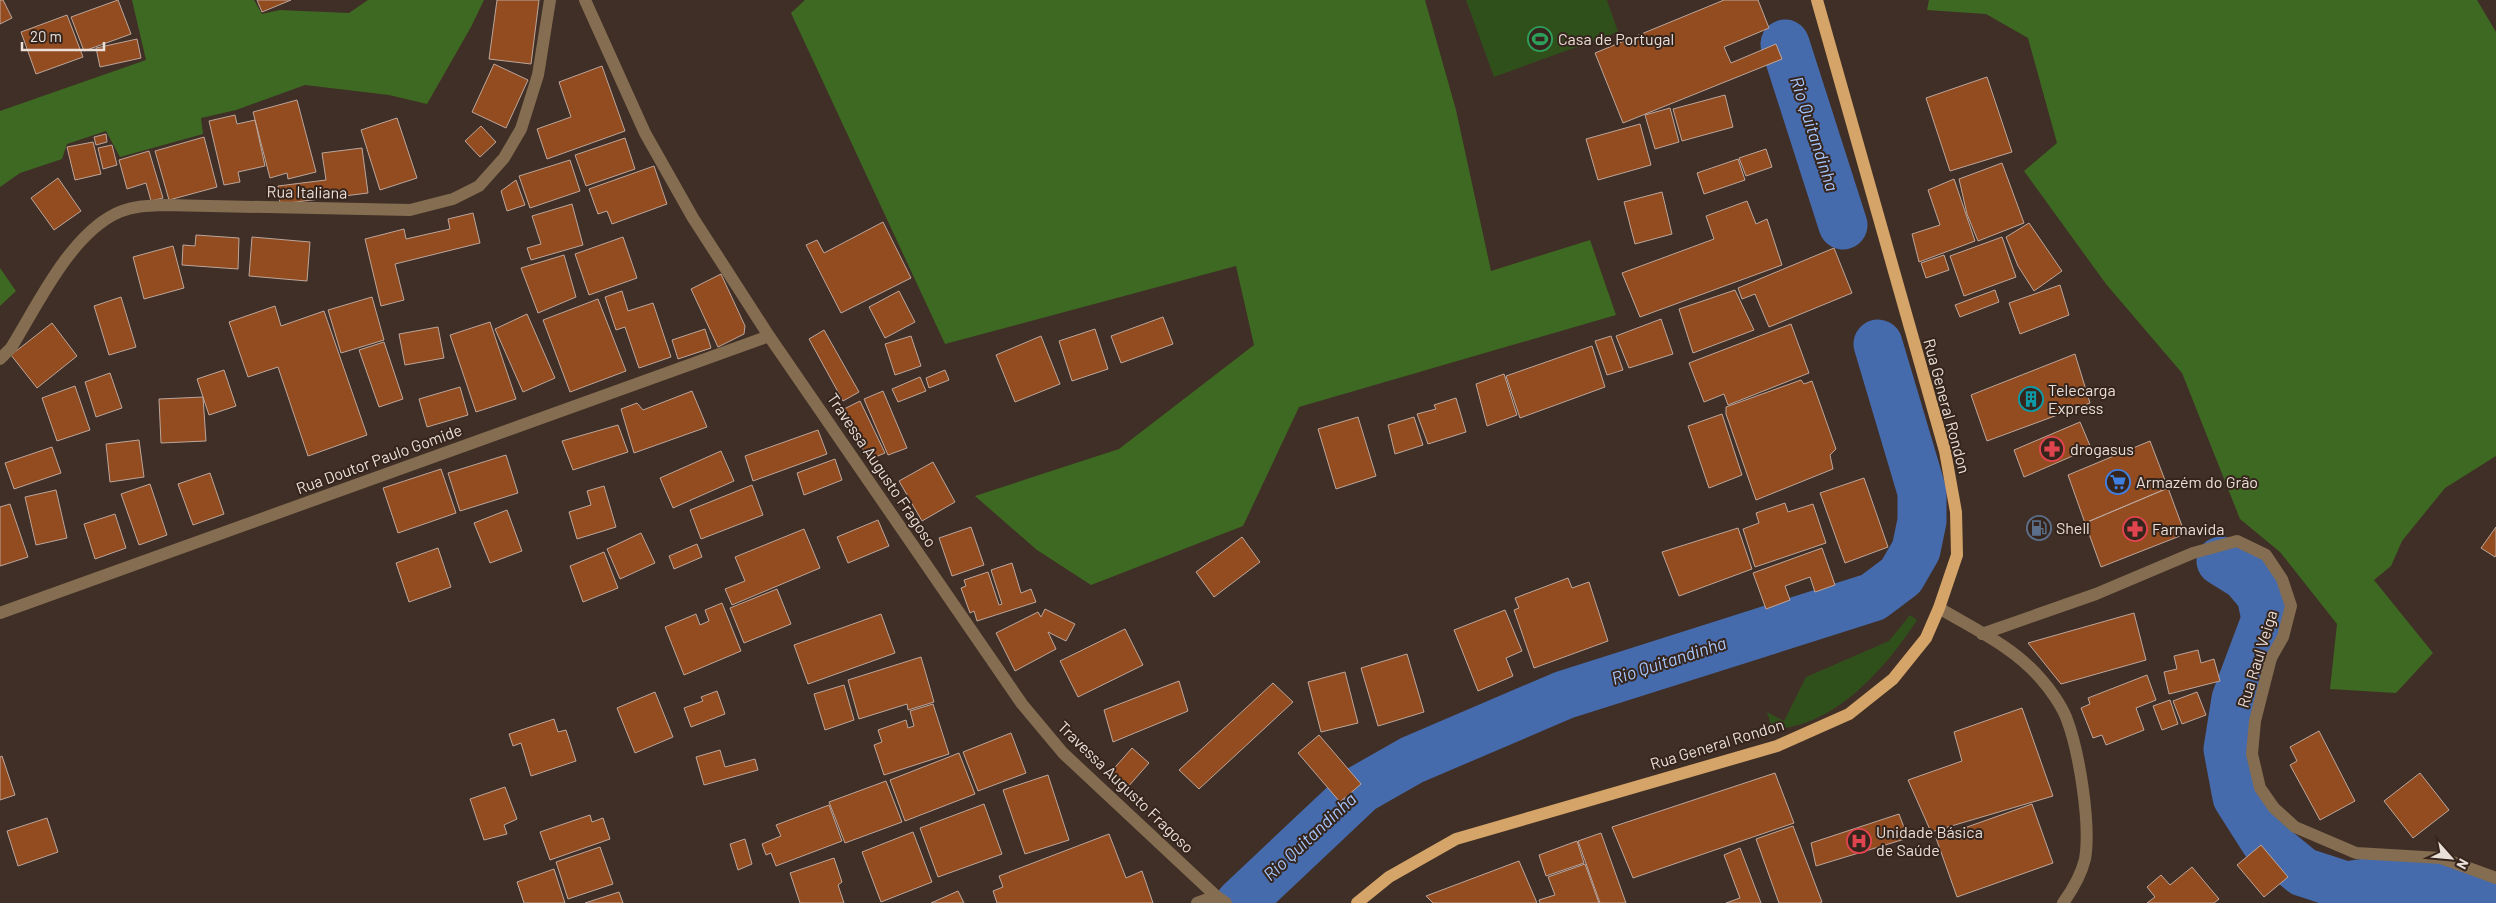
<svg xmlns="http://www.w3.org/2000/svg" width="2496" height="903" font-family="Barlow,sans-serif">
<rect width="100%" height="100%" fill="#402f26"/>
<path fill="#30501b" d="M1466,0H1607L1618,32L1494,77Z
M1910,615L1917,620C1886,668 1834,728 1772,729L1767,712L1784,721L1806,677L1889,641Z"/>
<path fill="#3e6922" d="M132,0H254L262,14L280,10L349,13L368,0H484L471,27L427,104L389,95L305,85L236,110L201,118L203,134L120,157L106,131L67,144L62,159L20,173L0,187V111L146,60Z
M805,0H1425L1456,110L1491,271L1590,240L1616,315L1299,407L1243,526L1091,585L1037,550L975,496L1119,449L1254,345L1236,266L945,344L791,13Z
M1929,0H2477L2496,32V456L2445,488L2402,541L2391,566L2374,580L2433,653L2396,693L2330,689L2337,624L2280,552L2240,519L2182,373L2106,284L2024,171L2057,143L2028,38L1986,14L1927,10Z
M0,268L16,291L0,306Z"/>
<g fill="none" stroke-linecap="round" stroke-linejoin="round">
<path stroke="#466bad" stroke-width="49" d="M1785,44L1843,225
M2221,561L2245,576L2261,595L2266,619L2236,699L2228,749L2237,797L2265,841L2303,872L2346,886L2386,880L2416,882L2470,891L2487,903
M1240,903L1361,789L1412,760L1564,695L1873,597L1901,576L1916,550L1922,521V492L1878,344"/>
</g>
<path fill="#934b20" stroke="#bca69b" d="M0,0H3L12,18L0,24Z
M118,0L131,34L84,51L71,17Z
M257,0H291L262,12Z
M497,0H539L531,64L489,59Z
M1724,0H1758L1769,28L1724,47L1731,63L1776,44L1782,59L1623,123L1595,53Z
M67,15L83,57L36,74L21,32Z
M137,39L141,58L100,67L96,48Z
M494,64L528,80L506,128L472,112Z
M602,66L625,131L547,159L537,129L571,117L559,82Z
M1987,77L2012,152L1950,171L1926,98Z
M1725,95L1733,127L1682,141L1673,109Z
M297,100L316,172L288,179L287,173L270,178L253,112Z
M1670,108L1679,142L1655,149L1645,115Z
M235,115L237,124L255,120L265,166L238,172L240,182L224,185L209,121Z
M397,118L417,178L380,190L361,130Z
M1640,124L1651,165L1598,180L1586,139Z
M481,126L496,142L480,157L465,141Z
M106,134L107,142L96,145L94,137Z
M204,137L217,187L169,200L155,151Z
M625,138L635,169L586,186L575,155Z
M93,142L101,174L75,180L67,147Z
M112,145L117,165L103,169L98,148Z
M362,148L368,193L280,204L278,186L326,180L322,153Z
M1766,149L1772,167L1746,176L1739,158Z
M149,151L163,198L151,201L146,183L127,189L119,160Z
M1738,159L1745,180L1704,194L1697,173Z
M570,160L580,191L530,208L519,176Z
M2002,163L2024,223L1978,241L1967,214L1959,179Z
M654,166L667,204L612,224L607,211L598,214L589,189Z
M58,178L81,211L54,230L31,198Z
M1954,179L1975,241L1919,262L1912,234L1940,225L1928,190Z
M516,180L525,205L507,211L501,191Z
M1662,192L1672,234L1635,244L1624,202Z
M1747,201L1756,224L1767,219L1782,265L1640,317L1622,273L1714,239L1706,216Z
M572,204L583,245L531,260L527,248L541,244L532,216Z
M473,213L480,243L395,264L404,300L381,306L365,239L404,229L406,239L450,229L448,219Z
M883,222L911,278L841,313L806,245L817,240L824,253Z
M2029,223L2062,271L2034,291L2018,266L2006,237Z
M196,235L239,238L238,269L182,265L183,245L195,246Z
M252,237L310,242L307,281L249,276Z
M623,237L637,278L589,295L575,254Z
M2002,237L2016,277L1964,296L1950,256Z
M173,246L184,288L144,299L133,257Z
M1834,248L1852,293L1769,327L1755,294L1742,299L1738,288Z
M564,255L576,297L538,313L521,268Z
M1944,255L1949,270L1926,278L1921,263Z
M721,274L745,326L744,334L718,347L691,289Z
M2060,285L2069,315L2020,334L2009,303Z
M1735,290L1754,330L1693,353L1679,309Z
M1995,290L1999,302L1960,317L1955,305Z
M622,291L628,311L653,303L671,357L639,368L625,327L616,330L605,297Z
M899,291L915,322L885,338L869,307Z
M121,297L136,347L109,355L94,306Z
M372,297L384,340L341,353L328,310Z
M598,299L626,371L570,392L543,320Z
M275,306L281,326L324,311L367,435L308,456L278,367L248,377L229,322Z
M527,314L555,378L523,392L495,329Z
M1163,317L1173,344L1121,363L1111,336Z
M1661,319L1673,354L1629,368L1616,336Z
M490,322L516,399L476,412L450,335Z
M52,323L77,356L37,388L11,355Z
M1791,324L1809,373L1728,405L1724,394L1704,402L1689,363Z
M438,327L444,358L405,365L399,334Z
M705,329L711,348L678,359L672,340Z
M1095,329L1108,369L1072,381L1059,341Z
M824,330L859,392L843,401L809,339Z
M911,336L921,366L895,375L885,344Z
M1041,336L1060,384L1015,402L996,355Z
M1611,336L1623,370L1607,375L1595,341Z
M384,342L403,399L379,407L359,350Z
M1592,346L1605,387L1520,418L1506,376Z
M2075,354L2090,403L1987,441L1971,395Z
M224,370L236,406L209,415L197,379Z
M945,370L949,380L929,388L926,378Z
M110,373L122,408L96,417L85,382Z
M1504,374L1517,415L1487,426L1476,384Z
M920,377L926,391L898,402L892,389Z
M1801,380L1804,384L1812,381L1836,449L1830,455L1833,469L1756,500L1726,414V407Z
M75,386L90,430L57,441L42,398Z
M460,387L468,415L427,427L419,399Z
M692,391L707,427L634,453L621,409L637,403L643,410Z
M883,391L907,448L888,455L864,399Z
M203,397L206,441L161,443L159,399Z
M1456,398L1466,432L1428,444L1417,414L1436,409L1434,405Z
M860,401L885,453L868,460L844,409Z
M1722,414L1742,475L1709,488L1688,426Z
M1358,417L1376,476L1336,489L1318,429Z
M1414,417L1423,445L1395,454L1388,425Z
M2080,422L2091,448L2024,477L2014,450Z
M618,425L628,452L573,470L562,441Z
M818,430L827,454L753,481L745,456Z
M139,440L144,477L110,482L106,444Z
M2150,441L2168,488L2085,523L2068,475Z
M52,447L61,473L14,489L5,463Z
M721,451L734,481L673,508L660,478Z
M506,455L518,493L460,511L448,473Z
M835,459L842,480L804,495L797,473Z
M933,462L955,502L922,521L899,481Z
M441,469L456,513L398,533L383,488Z
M210,473L224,514L193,525L178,484Z
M1864,478L1888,547L1845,563L1820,493Z
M150,484L167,535L139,545L121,494Z
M752,485L763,515L701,539L690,510Z
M604,486L616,527L577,539L569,512L591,505L587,491Z
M2168,488L2185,534L2101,567L2085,523Z
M56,490L67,538L36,545L25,497Z
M1785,503L1788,512L1813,504L1826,543L1755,567L1743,529L1759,523L1756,513Z
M10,504L28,557L0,566V507Z
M507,510L522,551L490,563L474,523Z
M115,514L126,548L95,559L84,524Z
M878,520L889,546L848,563L837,537Z
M971,527L984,565L952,576L939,538Z
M2496,527V555L2495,557L2481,548Z
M1738,528L1752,569L1679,596L1662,552Z
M804,529L820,568L732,605L725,589L745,581L735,557Z
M641,533L655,563L620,579L607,549Z
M1242,537L1260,562L1214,597L1196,572Z
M697,544L702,557L674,569L669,556Z
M438,548L451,587L409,602L396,563Z
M1822,548L1835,585L1815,592L1810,577L1785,586L1790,600L1766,609L1753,573Z
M604,552L618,588L583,602L570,566Z
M1012,563L1021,593L1031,589L1036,602L977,621L974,611L970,613L961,588L966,586L964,580L988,572L999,605L1002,604L991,570Z
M1568,578L1572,588L1589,582L1608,641L1534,668L1514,610L1519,608L1515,598Z
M777,589L791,624L744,643L730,608Z
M722,603L741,651L684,675L665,627L696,614L700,625L709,621L705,610Z
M1045,609L1075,624L1066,641L1048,632L1056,649L1015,671L996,633L1038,612L1041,617Z
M1505,610L1522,651L1506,658L1513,676L1478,691L1454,630Z
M2134,613L2146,660L2061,684L2028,643Z
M881,614L895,653L808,684L794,645Z
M1125,629L1143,665L1078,697L1060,661Z
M2198,650L2201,663L2214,659L2220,681L2169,694L2164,672L2177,669L2174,656Z
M1407,654L1424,712L1378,726L1361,668Z
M921,657L934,702L908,710L907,704L859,719L848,680Z
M1345,672L1358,723L1321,732L1308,682Z
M2147,675L2156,700L2136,708L2144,730L2106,745L2102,735L2093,738L2081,708L2090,704L2088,698Z
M1179,681L1188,711L1113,742L1104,710Z
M1273,683L1293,702L1199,789L1179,770Z
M844,685L854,720L825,730L814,694Z
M717,691L725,714L691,727L684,708L703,701L701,697Z
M655,692L673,737L635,753L617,708Z
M2197,692L2206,715L2182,724L2173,701Z
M2170,700L2178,724L2162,730L2153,706Z
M933,704L949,754L884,775L874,745L882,742L878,730L906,720L908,728L914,726L910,711Z
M2022,708L2053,796L1931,832L1908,780L1962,761L1954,732Z
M554,719L558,732L566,730L576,761L531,776L521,743L513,746L509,734Z
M2319,731L2355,801L2320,820L2290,765L2297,761L2290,747Z
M1011,733L1026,773L978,791L963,752Z
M1319,735L1361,784L1340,802L1298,753Z
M1132,748L1149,763L1127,788L1110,773Z
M720,750L725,767L755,759L758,770L704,785L696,757Z
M959,753L975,794L905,821L890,780Z
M2,756L15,795L0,800V757Z
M1775,773L1794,823L1633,878L1612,827Z
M2420,773L2449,810L2413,838L2384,801Z
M1048,775L1069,840L1025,854L1003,790Z
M886,781L902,822L845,843L829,802Z
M505,787L517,819L504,825L507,834L484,840L470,799Z
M984,804L1002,854L938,877L920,828Z
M2032,804L2053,863L1957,897L1936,838Z
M829,805L842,841L776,866L771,853L766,855L762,844L781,836L776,825Z
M1899,814L1908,838L1816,866L1811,843Z
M590,815L592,822L603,818L610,839L550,860L540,832Z
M47,818L58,852L18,866L7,831Z
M1793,826L1822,902L1819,903H1779L1756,839Z
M913,832L932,882L881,902L862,852Z
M1601,833L1626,903H1600L1578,841Z
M1109,834L1126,878L1142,871L1153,903H997L993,891L1003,887L999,876Z
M745,839L752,864L738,870L730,844Z
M1577,841L1584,863L1546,876L1539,855Z
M2261,845L2288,877L2264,897L2237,865Z
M600,847L613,884L568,899L556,862Z
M1740,848L1761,903H1726L1740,898L1724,855Z
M834,858L842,882L838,885L844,903H800L790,873Z
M1519,861L1537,903H1433L1426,896Z
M1585,864L1599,903H1540L1539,900L1555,895L1548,877Z
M2192,867L2219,899L2214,903H2147L2155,897L2147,887L2161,875L2170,885Z
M554,869L565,903H524L517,882Z
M958,891L964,903H931Z
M619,892L623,903H585Z"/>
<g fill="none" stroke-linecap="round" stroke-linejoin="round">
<path stroke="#846d51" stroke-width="12" d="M585,0L645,133L693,218L769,336L1022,704L1063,753L1216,896L1226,903
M0,359L11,348C37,306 69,237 115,214C130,206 147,206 163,205L410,210L453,199L479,186L504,158L521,129L538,75L550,0
M1939,608C1974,629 2014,647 2041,679C2050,689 2061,705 2066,717C2079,750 2091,824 2085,859C2081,876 2073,889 2063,903
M0,613L769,336
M1982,634L2096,594L2193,553L2237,541L2266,555L2282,579L2291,606L2283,637L2271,658L2255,721L2252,754L2260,788L2274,808L2295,827L2356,853L2441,858L2496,878
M1197,903L1216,896"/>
<path stroke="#d4a469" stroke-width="12" d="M1357,903L1389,877L1456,839L1777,746L1849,714L1893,679L1926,638L1939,608L1957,555L1956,512L1945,451L1817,0"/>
</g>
<defs>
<symbol id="stadium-ring" viewBox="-11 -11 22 22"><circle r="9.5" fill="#35251c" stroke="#2e9e5b" stroke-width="1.5"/><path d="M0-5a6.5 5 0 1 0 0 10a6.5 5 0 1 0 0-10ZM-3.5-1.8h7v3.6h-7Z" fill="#2e9e5b"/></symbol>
<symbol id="building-ring" viewBox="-11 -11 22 22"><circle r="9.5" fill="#35251c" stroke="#0f9aa8" stroke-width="1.5"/><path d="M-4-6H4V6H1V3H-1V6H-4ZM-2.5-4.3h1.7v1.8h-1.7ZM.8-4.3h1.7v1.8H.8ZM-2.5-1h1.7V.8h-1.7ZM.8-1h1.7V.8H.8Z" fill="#0f9aa8"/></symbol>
<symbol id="pharmacy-ring" viewBox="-11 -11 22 22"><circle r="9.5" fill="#35251c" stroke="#e0444e" stroke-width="1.5"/><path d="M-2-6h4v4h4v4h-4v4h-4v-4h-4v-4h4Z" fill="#e0444e"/></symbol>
<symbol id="supermarket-ring" viewBox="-11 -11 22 22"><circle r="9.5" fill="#35251c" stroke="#3f7fe0" stroke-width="1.5"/><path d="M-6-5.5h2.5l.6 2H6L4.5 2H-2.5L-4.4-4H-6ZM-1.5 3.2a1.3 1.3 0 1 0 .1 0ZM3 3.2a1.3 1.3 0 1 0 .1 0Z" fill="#3f7fe0"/></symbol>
<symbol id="fuel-ring" viewBox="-11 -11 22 22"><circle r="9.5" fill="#35251c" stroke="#5c6f8a" stroke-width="1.5"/><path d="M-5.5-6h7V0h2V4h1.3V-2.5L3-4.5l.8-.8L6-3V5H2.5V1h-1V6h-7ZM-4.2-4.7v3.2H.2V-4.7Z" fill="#5c6f8a"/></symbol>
<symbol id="hospital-ring" viewBox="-11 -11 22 22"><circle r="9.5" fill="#35251c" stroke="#e0444e" stroke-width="1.5"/><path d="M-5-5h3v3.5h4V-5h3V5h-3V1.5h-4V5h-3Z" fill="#e0444e"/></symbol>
</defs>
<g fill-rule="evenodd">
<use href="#stadium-ring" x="1526" y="25" width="28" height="28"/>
<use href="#building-ring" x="2017" y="385" width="28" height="28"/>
<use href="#pharmacy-ring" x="2038" y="435" width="28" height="28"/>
<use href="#supermarket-ring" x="2104" y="468" width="28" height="28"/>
<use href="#fuel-ring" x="2025" y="514" width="28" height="28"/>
<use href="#pharmacy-ring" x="2121" y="515" width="28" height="28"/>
<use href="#hospital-ring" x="1845" y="827" width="28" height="28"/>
</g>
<g text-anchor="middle" stroke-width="4" stroke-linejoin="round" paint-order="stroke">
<g font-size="16" fill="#eadfd9" stroke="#35251c" text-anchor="start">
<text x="1558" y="45">Casa de Portugal</text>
<text x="2048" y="396">Telecarga<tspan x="2048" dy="18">Express</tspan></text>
<text x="2070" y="455">drogasus</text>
<text x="2136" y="488">Armazém do Grão</text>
<text x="2056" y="534">Shell</text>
<text x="2152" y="535">Farmavida</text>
<text x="1876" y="838">Unidade Básica<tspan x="1876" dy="18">de Saúde</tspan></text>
</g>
<g font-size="16" fill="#eadfd9" stroke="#35251c">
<text transform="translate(307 192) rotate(1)" y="6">Rua Italiana</text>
<text transform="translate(1947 406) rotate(75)" y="6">Rua General Rondon</text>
<text transform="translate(379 459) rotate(-20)" y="6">Rua Doutor Paulo Gomide</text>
<text transform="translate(882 470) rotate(56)" y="6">Travessa Augusto Fragoso</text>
<text transform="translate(2257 659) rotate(-73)" y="6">Rua Raul Veiga</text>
<text transform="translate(1717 744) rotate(-17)" y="6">Rua General Rondon</text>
<text transform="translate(1126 787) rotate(44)" y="6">Travessa Augusto Fragoso</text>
</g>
<g font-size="18" font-style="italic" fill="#a5c5fc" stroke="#35251c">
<text transform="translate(1814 134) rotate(72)" y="6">Rio Quitandinha</text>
<text transform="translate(1669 661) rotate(-18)" y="6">Rio Quitandinha</text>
<text transform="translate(1310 837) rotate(-43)" y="6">Rio Quitandinha</text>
</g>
</g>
<g transform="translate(2451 858) rotate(117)" stroke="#35251c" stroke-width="4" paint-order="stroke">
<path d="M0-4L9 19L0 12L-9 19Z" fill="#eadfd9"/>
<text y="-8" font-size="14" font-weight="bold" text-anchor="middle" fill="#eadfd9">N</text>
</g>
<path d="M22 42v8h82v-8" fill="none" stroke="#eadfd9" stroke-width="2.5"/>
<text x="30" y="42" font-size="15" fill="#eadfd9" stroke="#35251c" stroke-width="4" paint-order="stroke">20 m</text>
</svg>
